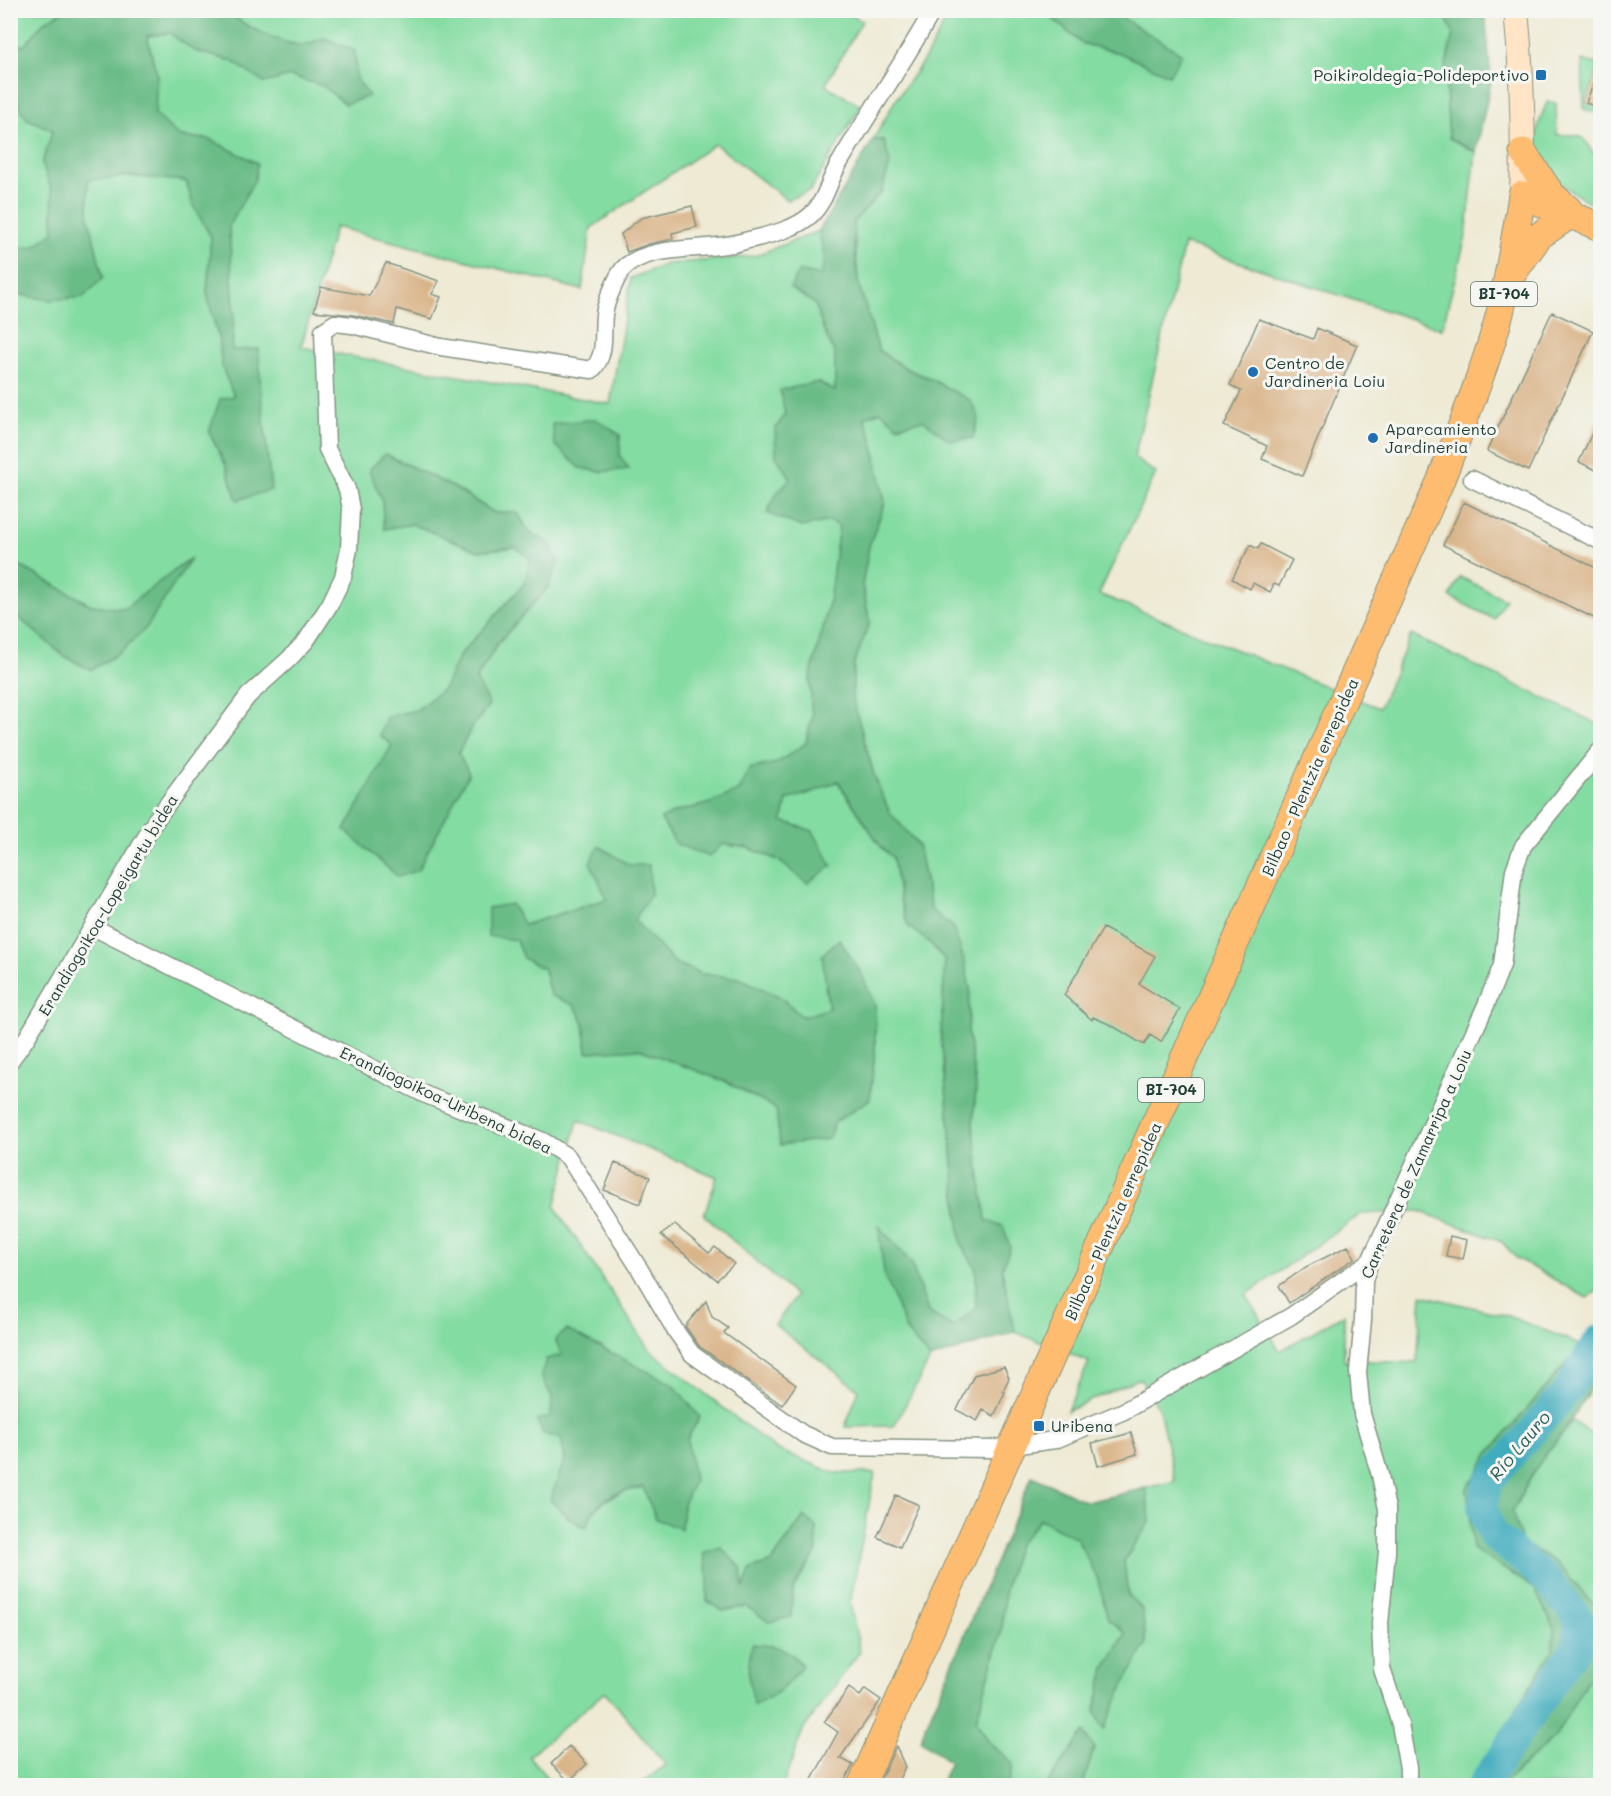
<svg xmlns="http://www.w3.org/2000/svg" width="1611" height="1796" font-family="Mali,sans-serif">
<rect width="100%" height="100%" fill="#f6f6f2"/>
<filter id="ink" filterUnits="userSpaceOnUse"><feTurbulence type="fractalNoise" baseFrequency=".0167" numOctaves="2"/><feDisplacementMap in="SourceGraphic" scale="12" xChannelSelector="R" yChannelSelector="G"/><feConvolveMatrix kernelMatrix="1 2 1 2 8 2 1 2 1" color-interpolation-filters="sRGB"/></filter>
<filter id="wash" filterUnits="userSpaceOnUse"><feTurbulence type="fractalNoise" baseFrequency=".008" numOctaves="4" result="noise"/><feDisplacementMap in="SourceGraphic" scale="24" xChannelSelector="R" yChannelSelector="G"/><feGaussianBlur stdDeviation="1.35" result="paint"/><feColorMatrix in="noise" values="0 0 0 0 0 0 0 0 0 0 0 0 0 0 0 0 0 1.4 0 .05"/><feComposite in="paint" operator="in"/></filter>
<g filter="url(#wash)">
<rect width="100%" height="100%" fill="#eeead4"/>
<path fill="#83dca1" stroke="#518c6a" stroke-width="1.5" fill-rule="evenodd" d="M842,10L862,21L825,85L861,106L810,191L787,200L715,144L591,228L582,290L335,227L301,347L610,404L631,278L667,264L754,256L819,231L825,261L815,304L824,331L835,354V392L818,382L801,387L775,430L791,478L777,493L802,527L829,521L839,526L829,603L810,679L812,717L806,743L777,763L749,769L740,790L711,803L675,812L661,819L676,844L709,856L722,844L749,848L778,860L808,883L813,831L782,821L787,800L813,792L837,781L881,847L893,858L900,900L908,926L929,942L945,960L941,1037L961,1244L976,1269V1308L953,1327L928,1312L911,1263L884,1273L907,1332L930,1359L894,1426L845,1427L859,1390L775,1325L796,1296L704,1215L717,1177L578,1120L555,1207L649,1349L774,1448L834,1473H875L850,1603L860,1651L803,1730L783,1785H639L666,1765L605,1692L529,1756L553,1785L454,1786L450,1782L445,1786L11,1785V611L64,656L189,559L124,609L91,605L11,561V293L51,300L103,278L88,214V180L128,176L186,181L193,205L211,237L207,294L218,336L222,367L234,396L209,433L225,463L260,383L259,350H232L234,311L229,226L255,179L257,163L209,139L180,137L154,114L157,75L147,36L169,33L195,51L232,61L264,83L290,76L323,85L345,104L325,38C318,40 310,44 302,45C287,46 237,24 229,11ZM573,423L620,435V456L552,424ZM385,454L455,488L495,513L517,512L529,532L550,544L549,586L498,643L476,679L489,705L471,729L458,754L345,830L392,745L417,710L444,688L459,656L524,584L531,559L515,547L479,551L412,524L384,528L382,501ZM599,846L629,865L651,894L633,920L675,963L702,974L739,978L780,997L803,1017L829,1009L825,986L875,1005V1049L870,1099C842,1117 814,1139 781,1145L776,1109L727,1082L639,1049L587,1052L584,1022L574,1005L550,995L544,969L523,958L516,940L524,925L607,899L600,880ZM562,1356L699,1417L687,1439L694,1481L683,1504L681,1528L656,1519L643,1487C620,1492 608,1496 591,1513L551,1500L565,1459L561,1438L537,1421L551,1416L552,1397L541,1376ZM804,1516L817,1551L793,1589L791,1617L769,1622L746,1606L723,1611L707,1601L708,1577L703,1553L741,1568L742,1590L751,1569L772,1562Z
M10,11H64L44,22L24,46L11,42Z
M951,11H1044L1081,43L1120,53L1169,75L1181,54L1111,11H1443L1453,33L1445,71L1449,138L1476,152L1466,236L1442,329L1184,244L1134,458L1156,473L1099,594L1379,708L1411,635L1600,725V1289L1587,1298L1516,1258L1502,1242L1419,1211L1361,1214L1246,1295L1280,1351L1344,1314V1360L1417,1363L1422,1295L1508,1316L1582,1345L1490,1452L1467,1489L1474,1549L1534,1588L1554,1628L1553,1650L1470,1785H1083L1094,1748L1084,1733L1046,1785H1008L1013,1764L989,1742L976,1721L1002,1629L1005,1589L1017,1546L1040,1519L1077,1538L1098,1580L1108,1618L1126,1633L1105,1668L1125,1682L1146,1645L1142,1609L1128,1595L1124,1561L1150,1521L1146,1488L1175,1481L1159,1409L1140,1378L1067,1411L1089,1362L1015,1332L1002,1269L1010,1247L986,1220L981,1188L973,1124L976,1087L968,1034L970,988L953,927L931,910L918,845L889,812L874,775L852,697L854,664L870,622L862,585L869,546L885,503L872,438L864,417L882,411L897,426L923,420L929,378L907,369L879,351L858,282L854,221L882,191L884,140H873L895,101L926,57Z
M1600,51V63L1586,103L1600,108V114L1584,109L1582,60L1596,64Z
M10,92L27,119L53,130L42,163L52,192L54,232L35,246L11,250Z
M1547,102L1556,103L1557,135C1577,135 1584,132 1592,153L1600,150V207C1576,196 1537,173 1536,143C1536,128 1542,115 1547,102Z
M1460,577L1505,599L1494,619L1450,597Z
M1572,1421L1600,1439V1609L1588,1599L1557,1563L1522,1542L1512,1512L1539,1464Z
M1600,1672V1785L1501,1786L1555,1737L1586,1682Z"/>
<path fill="#6abc87" stroke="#447c5e" stroke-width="1.5" d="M64,10L229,11C237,24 287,46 302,45C309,44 318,40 325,38L355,51L356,78L369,96L345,104L323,86L290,76L264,83L232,61L195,51L169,33L147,36L157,75L155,114L180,137L209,139L257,163L255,179L229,226L234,311L232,350L259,349L260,383L271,490L237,500L225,464L209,432L220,399L234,396L222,367L218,336L207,294L211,237L193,205L186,181L128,176L88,180V214L103,278L83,297L51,300L11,293V250L35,246L54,232L52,192L42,163L53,130L27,119L11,92V42L24,46L44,22Z
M1044,11H1111L1182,54L1169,75L1120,53L1081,43Z
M1443,11H1485L1491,81L1476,152L1449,138L1445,71L1453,33Z
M873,140H884L890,163L882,191L854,221V243L858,282L879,351L907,369L929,378L970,400L979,417L973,438L950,441L923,420L897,426L881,411L864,417L872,438L885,503L869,546L862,585L870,622L854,664L852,697L874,775L889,811L918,845L931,910L953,927L964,960L970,988L968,1034L976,1087L973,1125L986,1220L1003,1226L1010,1247L1002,1269L1015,1332L930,1359L907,1332L884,1273L878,1225L911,1263L928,1312L953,1327L976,1308V1269L961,1244L941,1037L945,960L929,942L908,926L900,900L893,858L881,847L838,781L813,792L787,800L782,821L813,831L832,866L807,883L778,860L749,848L722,844L710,857L676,844L661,819L675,812L711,803L740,790L749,769L777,763L806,743L812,717L810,679L829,603L839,526L829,521L802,527L767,513L777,493L791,478L776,457L775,430L785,414L780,390L818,382L835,391V354L824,331L815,304L790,288L799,271L820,276L825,261L819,231Z
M596,419L620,435V456L629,469L600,472L580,468L555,445L552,424Z
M385,454L455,488L494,513L517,512L529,532L550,544L558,561L549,586L498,643L476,679L489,705L471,729L458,753L469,773L418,870L398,877L345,830L392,745L379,735L387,716L417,710L444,688L459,656L524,584L531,559L515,547L479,551L412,524L384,529L382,501L369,470Z
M191,558L146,628L121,652L91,670L64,656L11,611V561L91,605L124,609Z
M599,846L629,865H649L651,894L634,920L675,963L702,974L739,978L780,997L803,1017L829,1008L822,955L839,939L861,973L875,1005V1049L870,1099L835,1122L828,1139L780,1145L776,1109L727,1082L639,1049L587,1052L584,1022L574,1005L550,995L544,969L523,958L516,940L488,936V908L511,904L524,925L607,899L590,862Z
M567,1330L674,1385L700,1417L687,1439L694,1481L683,1504L681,1529L656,1519L643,1487C614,1493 596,1497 586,1528L569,1518L550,1500L565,1459L561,1438L543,1434L537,1420L551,1416L552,1397L541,1376L546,1359L562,1355L555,1339Z
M1582,1345L1600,1352C1601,1389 1559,1434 1539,1464C1529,1479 1520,1496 1512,1512L1522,1542L1557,1563L1588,1599L1600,1609V1672L1586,1682L1555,1737L1501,1785H1470L1553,1650L1554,1628L1534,1588L1473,1549L1467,1489L1490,1452Z
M1032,1476L1087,1502L1146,1488L1150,1521L1124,1561L1128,1595L1142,1609L1146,1645L1125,1682L1104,1730L1095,1712L1105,1668L1126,1633L1108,1619L1098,1580L1077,1538L1040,1519L1017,1546L1005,1589L1002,1629L976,1721L989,1742L1013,1764L1008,1785H940L950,1762L920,1740Z
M804,1516L816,1527L817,1551L793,1589L791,1617L769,1622L746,1606L723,1611L707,1600L708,1577L703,1553L721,1547L741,1568L743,1589L751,1569L772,1562Z
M751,1644C775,1646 786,1645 802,1665C787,1686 778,1695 754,1705L748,1675Z
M1084,1732L1094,1748L1083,1785H1046Z"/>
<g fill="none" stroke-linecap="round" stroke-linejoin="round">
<path stroke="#3facbe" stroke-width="30" d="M1482,1786L1578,1645L1579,1619L1544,1577L1493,1535L1482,1507L1488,1482L1568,1390L1599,1340"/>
</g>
<g id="blocks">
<path fill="#d9b488" d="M1599,67L1600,68V108L1586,103Z
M692,206L697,227L672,233L673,239L649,244L627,252L621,234L641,218Z
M386,263L439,281L432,294L441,297L432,319L397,309L394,324L353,315L314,311L321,287L369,296Z
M1552,312L1593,331L1528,471L1487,451Z
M1259,319L1313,339L1317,328L1357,345L1302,476L1262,459L1267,446L1224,426L1241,391L1230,385Z
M1600,415V472L1579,462Z
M1464,502L1600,570V621L1443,545Z
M1261,544L1292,560L1279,586L1274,584L1270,592L1253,583L1250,589L1232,579L1250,545L1258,549Z
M1103,928L1155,956L1139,984L1180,1009L1161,1042L1150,1035L1144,1045L1111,1025L1093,1017L1092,1020L1064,995Z
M615,1163L650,1177L640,1204L604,1190Z
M675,1225L709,1253L715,1247L734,1264L717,1280L661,1235Z
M1450,1236L1467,1240L1463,1259L1446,1256Z
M1348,1246L1355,1258L1289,1303L1279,1286L1306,1267Z
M706,1301L712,1317L728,1328L724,1333L796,1385L782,1405L699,1346L685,1326Z
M1004,1367L1009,1378L1003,1391L1005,1392L994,1416L983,1410L977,1421L957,1410L974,1375Z
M1131,1433L1137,1454L1098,1466L1092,1443Z
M896,1495L919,1505L900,1547L877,1537Z
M849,1688L860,1696L865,1689L881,1700L840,1758L853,1765L842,1785H809L838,1732L824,1722Z
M569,1746L587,1764L569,1781L551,1764Z
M896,1746L905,1767L896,1785H878Z"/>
</g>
</g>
<g filter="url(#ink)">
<use href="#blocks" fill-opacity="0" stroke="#869484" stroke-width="1.5"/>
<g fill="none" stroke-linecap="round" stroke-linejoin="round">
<defs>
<path id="street" d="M1472,479L1600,541
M93,927L426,1095L543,1141L568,1157L639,1268L675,1330L692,1354L803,1434L832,1447L990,1449L1055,1440L1124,1411L1291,1316L1370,1261
M10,1061L26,1039L157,818L248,696L289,659L306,641L330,604L343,577L349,549L351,509L347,489L327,449L323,331L335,323L352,325L441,347L592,370C607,355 602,334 604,315C605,304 610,294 614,285C617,278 621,270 626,266C655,243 706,252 741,242C764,236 794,231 812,214C827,199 829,179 840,162C870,111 904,62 933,10
M1408,1786V1768L1400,1724L1382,1669L1380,1623L1387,1552V1509L1380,1475L1362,1414L1358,1372L1363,1320L1364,1281L1370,1261L1486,1005L1502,965L1514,870L1523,846L1600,751"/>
<path id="secondary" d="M1516,10C1522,72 1524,133 1522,195"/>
<path id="primary" d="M1523,152L1551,194L1569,210
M1513,273L1539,236L1570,215
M861,1786L1440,482C1461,427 1485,370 1500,313C1509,274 1516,234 1522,195L1600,227"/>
</defs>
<use href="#street" stroke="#869484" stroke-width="19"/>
<use href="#secondary" stroke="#869484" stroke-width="26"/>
<use href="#primary" stroke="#869484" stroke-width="29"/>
<use href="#street" stroke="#fff" stroke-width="16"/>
<use href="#secondary" stroke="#ffe4c6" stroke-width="24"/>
<use href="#primary" stroke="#febc70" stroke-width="27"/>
</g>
</g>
<g fill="#1f6fb2" stroke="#f6f6f2" stroke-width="2">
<rect x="1535" y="69" width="12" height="12" rx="3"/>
<circle cx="1253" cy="372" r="6"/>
<circle cx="1373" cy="438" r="6"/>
<rect x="1033" y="1420" width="12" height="12" rx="3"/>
</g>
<g text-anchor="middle" stroke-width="6" stroke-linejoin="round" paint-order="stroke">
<g fill="#f6f6f2" stroke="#60746d" stroke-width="1.5">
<rect x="1471" y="282" width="66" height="24" rx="4.5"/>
<rect x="1138" y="1078" width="66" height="24" rx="4.5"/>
</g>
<g font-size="15" font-weight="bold" fill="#1f3d34">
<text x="1504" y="299">BI-704</text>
<text x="1171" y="1095">BI-704</text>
</g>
<g font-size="16" fill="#1f3d34" stroke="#f6f6f2" text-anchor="start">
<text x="1529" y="81" text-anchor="end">Poikiroldegia-Polideportivo</text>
<text x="1265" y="369">Centro de<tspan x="1265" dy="18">Jardineria Loiu</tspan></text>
<text x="1385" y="435">Aparcamiento<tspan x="1385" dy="18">Jardineria</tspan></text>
<text x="1051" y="1432">Uribena</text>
</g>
<g font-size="16" fill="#1f3d34" stroke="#f6f6f2">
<text transform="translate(1310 777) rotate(-66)" y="6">Bilbao - Plentzia errepidea</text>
<text transform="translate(108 905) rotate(-59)" y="6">Erandiogoikoa-Lopeigartu bidea</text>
<text transform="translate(446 1100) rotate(25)" y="6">Erandiogoikoa-Uribena bidea</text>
<text transform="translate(1416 1164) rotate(-66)" y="6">Carretera de Zamarripa a Loiu</text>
<text transform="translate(1113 1221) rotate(-66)" y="6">Bilbao - Plentzia errepidea</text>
</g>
<g font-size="18" font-style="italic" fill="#295e5d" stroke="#f6f6f2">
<text transform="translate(1520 1446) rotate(-50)" y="6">Río Lauro</text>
</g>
</g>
<rect width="1611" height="1796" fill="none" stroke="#f6f6f2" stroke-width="36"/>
</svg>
